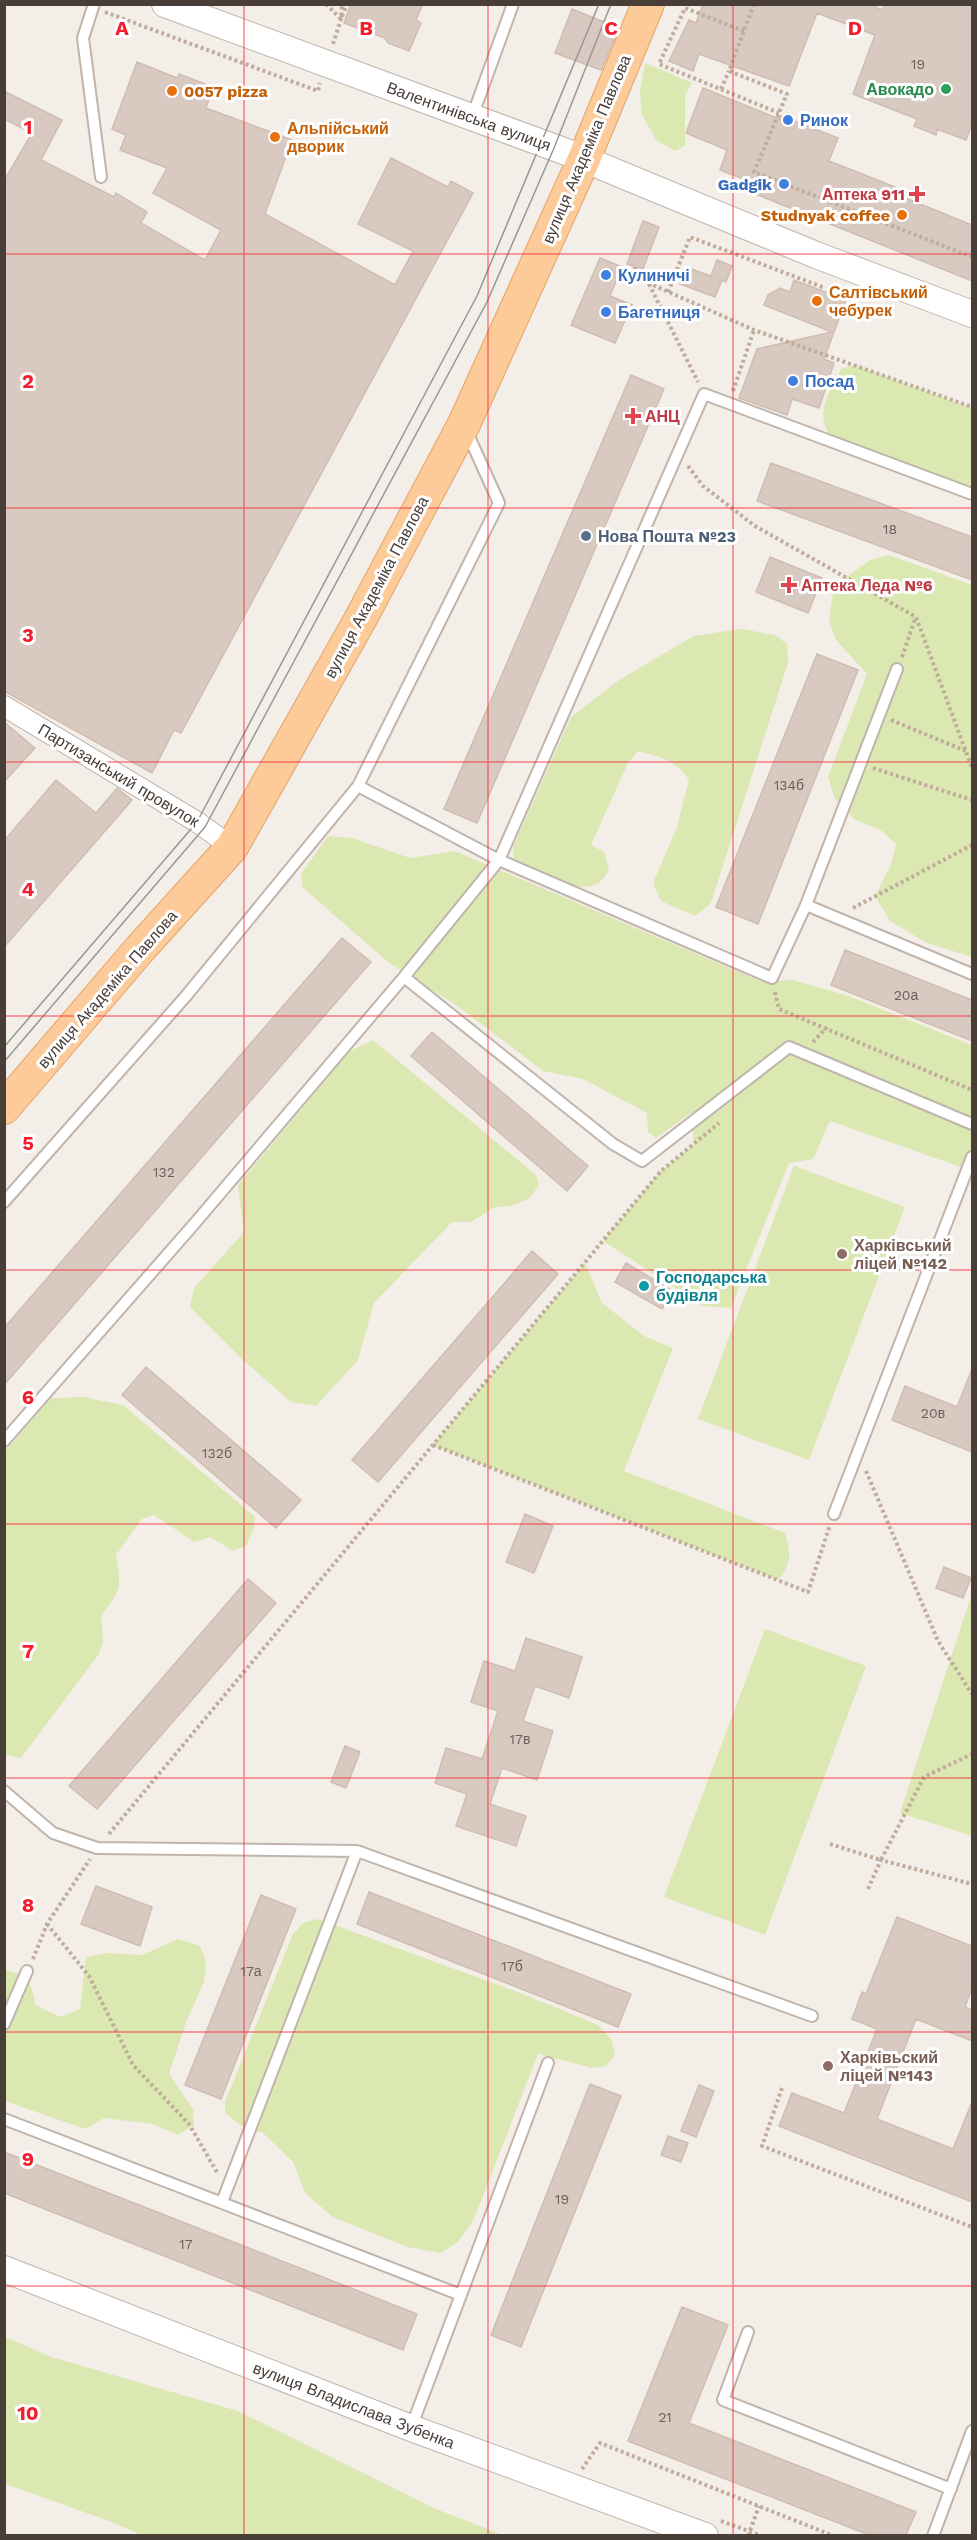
<svg xmlns="http://www.w3.org/2000/svg" width="977" height="2540" font-family="'Work Sans',sans-serif">
<rect width="100%" height="100%" fill="#f4eee9"/>
<path fill="#dbe8b2" d="M645,63L692,83L685,95V146L675,151L657,141L642,115L640,91Z
M854,365L972,408V488L830,436C814,411 830,393 841,369Z
M889,555L972,585V957L927,943L890,921L875,896L891,865L896,844L882,831L854,819L835,799L828,777L867,674L836,640L829,620L834,586L870,560Z
M741,629L775,635L787,644L788,663L711,903L695,916L661,901L653,883L677,827L689,780C676,760 661,757 638,751L628,763L591,845L604,852L609,869C607,873 604,878 601,881C580,899 536,871 514,861L513,847L571,717L619,680L694,636Z
M328,836L352,838L410,858L455,851L762,982L792,980L846,995L972,1045V1171L830,1121L813,1159L789,1163L731,1308L703,1306L603,1241L661,1171L694,1144L691,1113L656,1138L648,1132L647,1113L583,1079L543,1071L459,1007L388,962L303,888L301,874Z
M373,1040L536,1175L539,1185L530,1198L511,1206L495,1207L471,1222H452L374,1303L358,1360L316,1406L291,1402L242,1359L190,1307L194,1288L244,1232L238,1185L350,1051Z
M794,1166L905,1207L809,1460L698,1419Z
M585,1263L602,1303L644,1336L673,1348L624,1471L785,1533C791,1553 792,1563 778,1580L433,1445Z
M83,1397L123,1405L255,1517L254,1527L246,1546L233,1551L210,1537L194,1542L154,1515L142,1519L116,1555C122,1588 121,1589 101,1616L103,1641L99,1654L21,1758L5,1755V1451L51,1398Z
M972,1593V1836L900,1813Z
M765,1629L866,1666L765,1935L664,1897Z
M318,1919L523,1994L598,2025L612,2040L615,2055L606,2066L592,2068L538,2054L474,2219L458,2242L441,2253L407,2247L333,2217L305,2193L293,2162L263,2133L243,2127L225,2113V2102L293,1934L303,1923Z
M178,1939L200,1946L206,1962L204,1982L186,2022L169,2074L193,2109L194,2125L178,2135L152,2124L104,2118L85,2129L5,2101V1970C26,1974 33,1984 35,2005L61,2017L80,2009L86,1957L109,1953L142,1955Z
M5,2337L51,2357L238,2411L436,2509L503,2535H141L112,2522L5,2484Z"/>
<path fill="#d9cac1" stroke="#d0bdb1" stroke-width="1.5" d="M351,4H423L416,20L421,23L409,51L388,43L385,38L344,23Z
M703,4H868L882,10L885,4H972V124L966,140L937,129L936,135L914,126L917,119L853,94L875,35L817,13L789,86L699,54L693,71L669,61L689,20L696,23Z
M572,9L619,28L601,70L555,53Z
M137,62L177,78L179,74L213,87L206,108L292,140L265,214L395,285L413,251L358,224L391,158L448,187L451,181L473,193L181,733L174,730L152,773L4,691V181L32,133L4,119V91L62,120L41,160L114,197L116,193L147,212L141,223L205,260L221,230L153,193L167,168L120,150L126,135L112,129Z
M703,88L779,119L781,116L838,138L829,161L895,187L893,193L972,225V281L748,191L752,182L720,170L727,150L686,133Z
M643,221L659,227L643,269L627,264Z
M600,258L622,267L610,296L632,305L615,343L571,325Z
M717,260L732,266L726,282L722,280L715,297L680,284L686,267L711,276Z
M794,280L846,300L824,359L834,363L819,408L792,399L787,415L739,398L757,349L832,332L764,305L768,295L780,288L790,292Z
M631,375L664,389L477,823L444,809Z
M771,463L972,537V580L757,501Z
M770,557L822,578L808,613L756,592Z
M817,654L858,670L758,924L716,907Z
M4,722L35,748L4,782Z
M56,780L96,813L117,788L132,800L4,947V841Z
M342,938L371,962L4,1385V1328Z
M845,950L972,1000V1041L831,985Z
M432,1032L588,1166L567,1191L411,1056Z
M532,1251L558,1274L378,1482L352,1460Z
M626,1263L673,1291L662,1309L615,1282Z
M146,1367L301,1500L276,1528L122,1395Z
M972,1369V1452L892,1420L905,1386L957,1407Z
M525,1514L553,1526L534,1573L506,1562Z
M944,1567L971,1578L963,1598L936,1588Z
M248,1579L276,1603L97,1809L69,1786Z
M526,1638L582,1657L569,1698L535,1686L523,1721L553,1731L537,1780L502,1768L490,1804L526,1816L516,1846L456,1826L467,1794L435,1783L446,1748L482,1759L498,1711L471,1702L484,1661L515,1671Z
M345,1746L360,1752L346,1788L331,1782Z
M96,1886L152,1907L140,1946L81,1924Z
M369,1892L631,1994L618,2027L357,1924Z
M261,1895L296,1909L221,2099L185,2085Z
M897,1917L972,1946V1988L965,2007L972,2010V2041L916,2019L877,2119L953,2149L972,2102V2202L779,2126L792,2093L844,2113L877,2029L852,2019L862,1992L866,1994Z
M590,2084L621,2096L521,2347L491,2335Z
M699,2085L714,2091L696,2137L681,2131Z
M668,2136L688,2143L681,2162L661,2155Z
M4,2152L417,2314L403,2350L4,2193Z
M682,2307L728,2325L689,2423L916,2512L906,2535H869L628,2441Z"/>
<g fill="none" stroke-linecap="round" stroke-linejoin="round">
<defs>
<path id="service" d="M94,4L83,38L101,177
M472,117L513,4
M358,786L499,860L772,978L806,905L897,669
M806,905L972,974
M404,977L613,1144L642,1161L789,1047L972,1124
M4,1202L186,996L358,786L499,503L466,430
M4,1441L195,1223L404,977L499,860L704,394L972,494
M834,1514L972,1157
M4,1791L53,1833L97,1848L357,1851L812,2016
M4,2024L27,1971
M4,2119L461,2295
M222,2202L357,1851
M748,2332L723,2400L951,2489
M411,2428L548,2063
M933,2536L972,2431"/>
<path id="minor" d="M4,706L197,822L232,847"/>
<path id="tertiary" d="M165,4L569,153L816,255L972,314
M4,2269L411,2428L705,2536"/>
<path id="primary" d="M4,1108L139,950L232,847L361,618L464,424L584,159L648,4"/>
</defs>
<use href="#service" stroke="#c0b4ab" stroke-width="14"/>
<use href="#minor" stroke="#c0b4ab" stroke-width="22"/>
<use href="#tertiary" stroke="#c0b4ab" stroke-width="28"/>
<use href="#primary" stroke="#e3a368" stroke-width="34"/>
<path stroke="#c1ac9c" stroke-width="4" stroke-dasharray="3 3" stroke-linecap="butt" d="M326,4L341,19L347,4
M754,4L729,71L787,94L754,172L972,257
M105,12L318,91L320,83
M744,31L685,8L659,64L779,113
M333,44L341,19L342,4
M721,89L729,71
M635,267V277L754,330L972,407
M649,284L698,382
M668,292L690,237L825,288
M733,391L754,330
M688,466L703,486L755,526L916,617L972,768
M902,657L915,619
M891,720L966,751
M873,768L972,800
M853,908L972,845
M775,992L779,1009L972,1090
M813,1042L827,1027
M433,1445L808,1592L830,1525
M866,1471L938,1641L972,1694
M109,1834L661,1171L719,1123
M830,1844L881,1860L924,1777L972,1754
M868,1889L881,1860L972,1884
M47,1924L89,1976L133,2065L189,2124L218,2174
M33,1959L47,1924L90,1859
M782,2088L762,2146L972,2227
M582,2469L600,2443L834,2536
M721,2521L762,2536
M748,2536L759,2506"/>
<use href="#service" stroke="#fff" stroke-width="10"/>
<use href="#minor" stroke="#fff" stroke-width="20"/>
<use href="#tertiary" stroke="#fff" stroke-width="26"/>
<use href="#primary" stroke="#fdcb99" stroke-width="32"/>
<path stroke="#979797" stroke-width="1.5" d="M4,1047L197,822L477,296L599,4
M4,1062L205,827L487,302L554,148L611,4"/>
</g>
<path fill="none" stroke="#f71c2b" stroke-width="1.5" stroke-opacity="0.55" d="M244,4V2536M488,4V2536M733,4V2536M4,254H972M4,508H972M4,762H972M4,1016H972M4,1270H972M4,1524H972M4,1778H972M4,2032H972M4,2286H972"/>
<circle fill="#2e9e5b" stroke="#fff" stroke-width="2" cx="946" cy="89" r="6"/>
<g fill="#e8710a" stroke="#fff" stroke-width="2">
<circle cx="172" cy="91" r="6"/>
<circle cx="275" cy="137" r="6"/>
<circle cx="902" cy="215" r="6"/>
<circle cx="817" cy="301" r="6"/>
</g>
<g fill="#3f7fe0" stroke="#fff" stroke-width="2">
<circle cx="788" cy="120" r="6"/>
<circle cx="784" cy="184" r="6"/>
<circle cx="606" cy="275" r="6"/>
<circle cx="606" cy="312" r="6"/>
<circle cx="793" cy="381" r="6"/>
</g>
<g fill="#e0444e" stroke="#fff" stroke-width="2">
<path d="M914 185h6v6h6v6h-6v6h-6v-6h-6v-6h6z"/>
<path d="M630 407h6v6h6v6h-6v6h-6v-6h-6v-6h6z"/>
<path d="M786 576h6v6h6v6h-6v6h-6v-6h-6v-6h6z"/>
</g>
<circle fill="#5c6f8a" stroke="#fff" stroke-width="2" cx="586" cy="536" r="6"/>
<g fill="#8d6e63" stroke="#fff" stroke-width="2">
<circle cx="842" cy="1254" r="6"/>
<circle cx="828" cy="2066" r="6"/>
</g>
<circle fill="#0f9aa8" stroke="#fff" stroke-width="2" cx="644" cy="1286" r="6"/>
<g text-anchor="middle" stroke-width="6" stroke-linejoin="round" paint-order="stroke">
<g font-size="14" fill="#6c605a">
<text x="918" y="69">19</text>
<text x="890" y="534">18</text>
<text x="789" y="790">134б</text>
<text x="906" y="1000">20а</text>
<text x="164" y="1177">132</text>
<text x="933" y="1418">20в</text>
<text x="217" y="1458">132б</text>
<text x="520" y="1744">17в</text>
<text x="512" y="1971">17б</text>
<text x="251" y="1976">17а</text>
<text x="562" y="2204">19</text>
<text x="186" y="2249">17</text>
<text x="665" y="2422">21</text>
</g>
<g font-size="16" font-weight="bold" fill="#27864d" stroke="#fff" text-anchor="end">
<text x="934" y="95">Авокадо</text>
</g>
<g font-size="16" font-weight="bold" fill="#c56008" stroke="#fff" text-anchor="start">
<text x="184" y="97">0057 pizza</text>
<text x="287" y="134">Альпійський<tspan x="287" dy="18">дворик</tspan></text>
<text x="890" y="221" text-anchor="end">Studnyak coffee</text>
<text x="829" y="298">Салтівський<tspan x="829" dy="18">чебурек</tspan></text>
</g>
<g font-size="16" fill="#483d37" stroke="#fff">
<text transform="translate(469 116) rotate(20)" y="6">Валентинівська вулиця</text>
<text transform="translate(586 149) rotate(-67)" y="6">вулиця Академіка Павлова</text>
<text transform="translate(376 587) rotate(-62)" y="6">вулиця Академіка Павлова</text>
<text transform="translate(119 775) rotate(31)" y="6">Партизанський провулок</text>
<text transform="translate(107 989) rotate(-49)" y="6">вулиця Академіка Павлова</text>
<text transform="translate(354 2405) rotate(21)" y="6">вулиця Владислава Зубенка</text>
</g>
<g font-size="16" font-weight="bold" fill="#366cbe" stroke="#fff" text-anchor="start">
<text x="800" y="126">Ринок</text>
<text x="772" y="190" text-anchor="end">Gadgik</text>
<text x="618" y="281">Кулиничі</text>
<text x="618" y="318">Багетниця</text>
<text x="805" y="387">Посад</text>
</g>
<g font-size="16" font-weight="bold" fill="#be3a42" stroke="#fff" text-anchor="start">
<text x="905" y="200" text-anchor="end">Аптека 911</text>
<text x="645" y="422">АНЦ</text>
<text x="801" y="591">Аптека Леда №6</text>
</g>
<g font-size="16" font-weight="bold" fill="#4e5e75" stroke="#fff" text-anchor="start">
<text x="598" y="542">Нова Пошта №23</text>
</g>
<g font-size="16" font-weight="bold" fill="#785e54" stroke="#fff" text-anchor="start">
<text x="854" y="1251">Харківський<tspan x="854" dy="18">ліцей №142</tspan></text>
<text x="840" y="2063">Харківьский<tspan x="840" dy="18">ліцей №143</tspan></text>
</g>
<g font-size="16" font-weight="bold" fill="#0d838f" stroke="#fff" text-anchor="start">
<text x="656" y="1283">Господарська<tspan x="656" dy="18">будівля</tspan></text>
</g>
</g>
<g font-size="20" text-anchor="middle" font-weight="bold" fill="#f71c2b" stroke="#fff" stroke-width="6" stroke-linejoin="round" paint-order="stroke">
<text x="122" y="35">A</text>
<text x="366" y="35">B</text>
<text x="611" y="35">C</text>
<text x="855" y="35">D</text>
<text x="28" y="134">1</text>
<text x="28" y="388">2</text>
<text x="28" y="642">3</text>
<text x="28" y="896">4</text>
<text x="28" y="1150">5</text>
<text x="28" y="1404">6</text>
<text x="28" y="1658">7</text>
<text x="28" y="1912">8</text>
<text x="28" y="2166">9</text>
<text x="28" y="2420">10</text>
</g>
<rect width="977" height="2540" fill="none" stroke="#483d37" stroke-width="12"/>
</svg>
